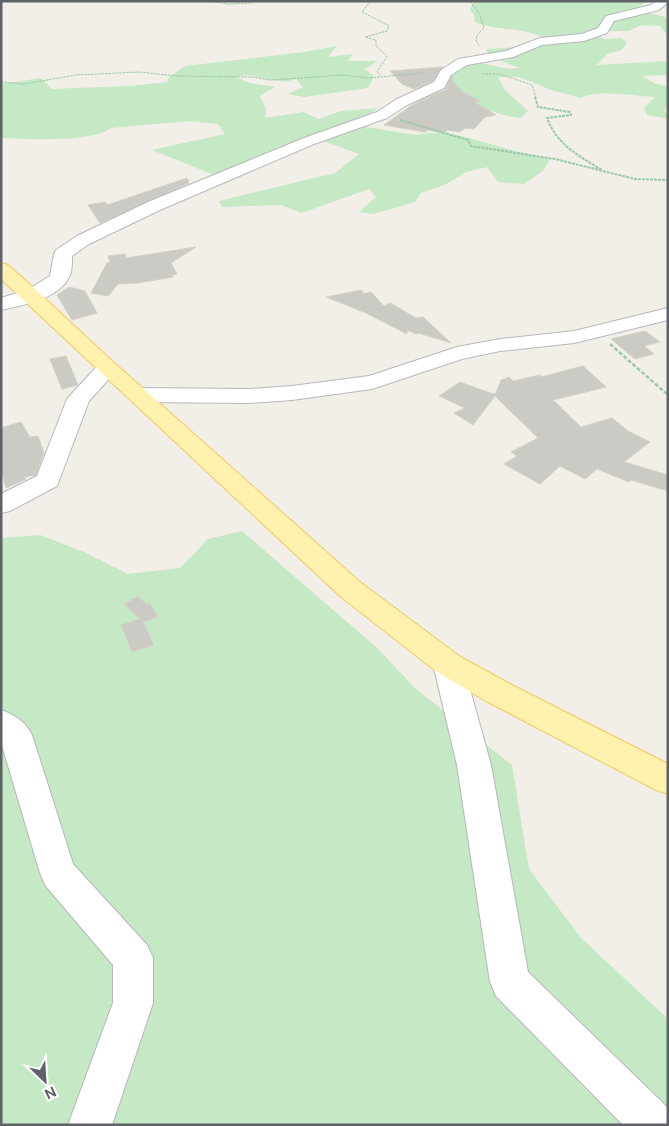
<svg xmlns="http://www.w3.org/2000/svg" width="669" height="1126" font-family="'Public Sans',sans-serif">
<rect width="100%" height="100%" fill="#f1efe8"/>
<path fill="#c5e8c5" d="M474,1H647L638,7L641,11L665,17L668,21V36L660,26L641,25L629,31H605L597,35L604,39L622,38L627,43L621,50L607,54L597,65L668,61V75L642,76L654,83L668,87V104L664,112L668,113V119L647,115L644,108L655,97C636,96 596,89 581,98L554,91L519,77H498L505,90L528,111L521,118C507,117 497,112 483,109C460,103 437,114 415,100L427,93L456,89L444,85C473,45 485,72 520,68L494,58L486,51L487,49L508,48L547,40C525,26 498,32 475,22L474,15L470,10Z
M337,46L328,57L353,54L348,61H378L364,69L374,76L368,88L304,97L288,94L303,87L296,79C276,87 258,71 236,77L250,83L275,87L260,96L266,109L265,118L303,112L319,119L341,111L378,108L353,125L417,135C445,128 471,139 497,146C514,151 532,155 550,159L544,170L524,184L498,182L487,167L466,172L446,184L421,193L415,202L373,214L359,212L376,197L369,189L301,213L281,205L222,207L219,201L335,173L359,154L315,138L217,176L152,150L225,134L218,124L190,121L111,128C90,143 28,139 1,138V84L41,78L52,89L130,86L167,82L169,77L185,66L304,52Z
M242,531L376,647L416,689L512,765L529,869L581,938L668,1019V1125H1V538L40,535L84,552L128,574L180,568L208,539Z"/>
<path fill="#cccac5" stroke="#d6d1c6" d="M443,67L433,81L414,89L402,84L390,71Z
M452,76L454,83L463,92L480,101L474,102L496,115L485,117L474,129L465,128L460,132L447,130L445,133L428,130L425,132L384,125L412,105L445,90Z
M187,178L189,183L100,223L88,205L105,202L107,205Z
M196,247L171,263L177,274L172,275L173,277L138,283L118,284L108,296L91,293L107,263L110,262L108,256L125,254L126,258Z
M69,287L85,291L97,313L72,320L57,295Z
M361,290L364,294L371,292L384,306L390,303L416,318L423,317L451,343L418,333L416,334L407,330V334L366,313L326,297Z
M645,331L660,342L644,346L654,354L635,359L611,339Z
M66,356L78,385L62,389L50,359Z
M583,366L606,387L553,400L581,427L612,418L628,431L650,442L624,462L668,475V491L631,480L629,482L597,469L585,479L560,466L540,484L504,464L517,456L511,452L538,438L495,396L473,425L454,413L465,408L439,396L460,382L493,394L496,393L501,380L509,377L513,381L540,375L541,377Z
M21,422L30,437L38,436L44,453L36,475L25,477L26,479L6,488L1,471V428Z
M138,596L146,604L150,603L158,617L143,622L154,645L132,652L121,625L140,619L124,604Z"/>
<g fill="none" stroke-linecap="round" stroke-linejoin="round">
<defs>
<path id="minor" d="M656,1L668,2L659,10L614,21L607,33L584,41L542,45L513,57L467,65L451,75L444,88L407,105L387,118L314,144L160,210L89,244L72,256C72,261 72,267 71,272C64,298 24,305 1,310V298L27,290L50,276L54,254L56,250L77,236L148,202L304,138L377,112L397,99L434,82L441,70L458,59L506,51L540,38L582,34L598,28L606,16L651,5Z
M668,308V320L574,343L500,351L462,359L372,389L292,400L249,403L139,402L131,400L128,395L131,390L139,388L249,389L292,386L369,376L457,347L500,339L574,331Z
M107,362L115,364L118,369L89,401L57,486L10,511L1,513V494L37,476L67,399L99,364Z
M448,652L459,656L463,664L491,765L528,972L668,1108V1125H623L496,996L490,982L457,765L433,664L437,656Z
M1,710C15,715 26,722 32,735L73,864L147,945L153,958V1003L112,1125H68L113,1003V965L45,885L40,873L1,742Z"/>
<path id="major" d="M1,263L8,265L25,280L111,360L360,582L459,656L508,683L668,764V794L656,790L486,701L437,672L340,596L1,279Z"/>
</defs>
<use href="#minor" stroke="#b5b8bc" stroke-width="2"/>
<use href="#major" stroke="#f2c960" stroke-width="2"/>
<path stroke="#9cc7a9" stroke-width="1" stroke-dasharray="2.5 1" stroke-linecap="butt" d="M210,1L228,4L252,3L255,1
M371,1L362,12L389,26L387,31L365,37L376,40V46L387,56L377,72L381,75
M470,1L480,15L484,28L477,35L476,41L480,46
M482,74H500L532,85L536,98
M1,82L24,84L76,75L139,72L177,76L252,77L271,80L343,75L368,78L423,73"/>
<path stroke="#9cc7a9" stroke-width="2" stroke-dasharray="3 1" stroke-linecap="butt" d="M535,97L538,107L570,112L571,115L547,118C557,145 579,156 602,170
M400,120L468,140L471,146L555,159L635,179L668,180"/>
<path stroke="#9cc7a9" stroke-width="2.5" stroke-dasharray="4 2" stroke-linecap="butt" d="M610,344L668,395"/>
<use href="#minor" fill="#fff" fill-rule="evenodd"/>
<use href="#major" fill="#fff2af" fill-rule="evenodd"/>
</g>
<rect width="669" height="1126" fill="none" stroke="#5f6368" stroke-width="5"/>
<g transform="translate(45 1081) rotate(155)" stroke="#ffffff" stroke-width="4" paint-order="stroke">
<path d="M0-4L9 19L0 12L-9 19Z" fill="#5f6368"/>
<text y="-8" font-size="14" font-weight="bold" text-anchor="middle" fill="#5f6368">N</text>
</g>
</svg>
